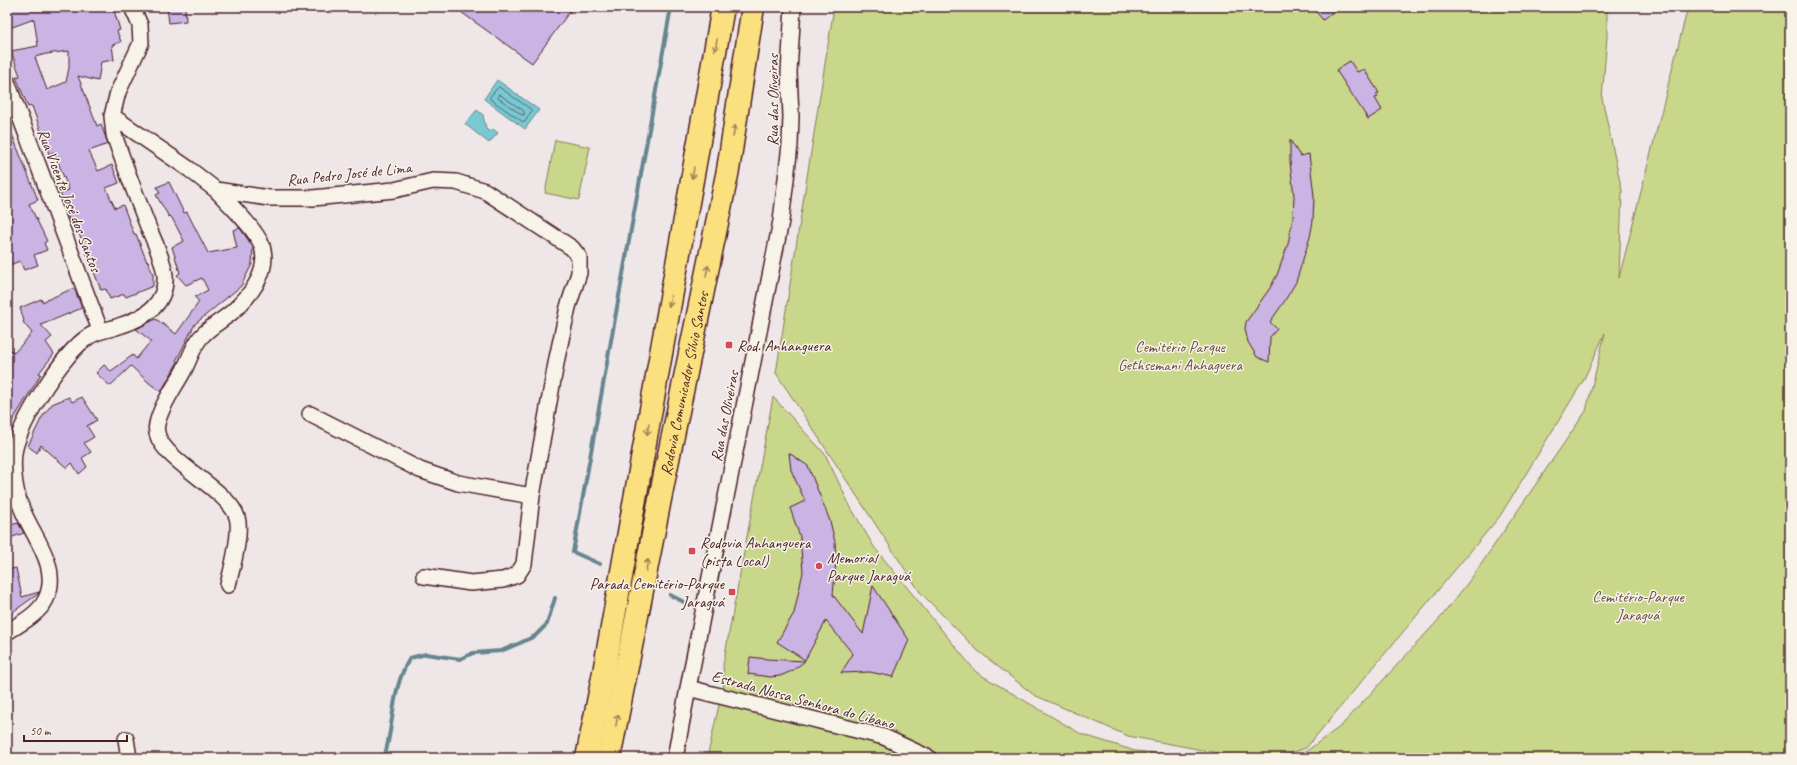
<svg xmlns="http://www.w3.org/2000/svg" width="1797" height="765" font-family="Caveat,sans-serif">
<rect width="100%" height="100%" fill="#eee6e7"/>
<filter id="ink" filterUnits="userSpaceOnUse"><feTurbulence type="fractalNoise" baseFrequency=".025" numOctaves="2"/><feDisplacementMap in="SourceGraphic" scale="8" xChannelSelector="R" yChannelSelector="G"/><feConvolveMatrix kernelMatrix="1 2 1 2 8 2 1 2 1" color-interpolation-filters="sRGB"/></filter>
<g filter="url(#ink)">
<path fill="#c9d78a" stroke="#8a7b5a" d="M834,7H1607V37L1602,98L1622,191L1619,278L1688,7H1790V758H1297L1341,726L1442,616L1473,576L1586,411L1605,333L1583,381L1500,516L1306,748L1275,758H1245L1128,736L1034,695L977,650L920,592L776,373Z
M555,140L590,147L579,200L545,193Z
M773,397L825,454L850,506L874,547L976,672L1081,734L1135,751L1210,758H707L724,683L723,665Z"/>
<path fill="#78c9d2" stroke="#66858f" d="M497,80L539,110L525,129L484,99Z
M477,110L483,115L486,129L490,132L493,129L498,133L489,143L465,124Z"/>
<g fill="none" stroke-linecap="round" stroke-linejoin="round">
<path stroke="#5c636e" stroke-width="1" d="M499,87L532,110L525,122H523L490,99V97Z
M499,94L524,111V115H522L498,98Z"/>
<path stroke="#66858f" stroke-width="4" d="M600,564L573,552L671,7
M670,595L688,604
M384,758C395,724 390,690 410,658L426,654L460,659L473,653L501,651L520,643L535,636L547,624L555,598"/>
</g>
<path fill="#cab4e4" stroke="#4a1f2b" fill-rule="evenodd" d="M12,7H113L120,30L117,31L121,42L112,45L114,60L101,62L98,81L78,76L97,126L101,124L108,144L89,151L98,171L112,165L119,183L106,188L115,208L123,205L134,234H136L147,262L148,261L153,275V286L126,297L124,294L110,299L106,289L101,290L74,221L70,222L66,211L68,210L60,193L69,190L54,152L49,154L32,106L28,107L16,77L20,76L11,51L38,46L34,19L7,29V9ZM69,51V68L66,82L47,90L35,57L46,54Z
M167,7H185L186,21L169,23Z
M454,7H573L532,63Z
M1312,7H1339L1323,20Z
M1350,61L1357,72L1364,69L1379,93L1376,94L1378,97L1375,98L1382,110L1368,119L1336,70Z
M7,122L38,200L29,204L47,241L44,243L47,250L34,255L38,265L24,270L20,261L7,266Z
M1290,140L1300,156L1309,154L1314,196L1313,221L1310,237L1296,282L1284,302L1270,322L1277,329L1270,337L1269,362L1257,357L1248,342L1245,329L1246,322L1270,288L1277,275L1288,244L1293,217L1294,196L1290,162Z
M169,182L184,213L187,212L208,253L237,248L233,230L240,228L253,247L252,264L241,286L195,324L176,361L178,362L176,365L161,392L148,382L131,366L110,386L96,373L104,365L111,371L133,355L136,359L151,341L136,329L156,319L176,334L199,302L195,297L208,290L202,278L186,285L177,275L180,273L172,247L184,241L172,218L170,216L169,217L156,195L160,193L157,187Z
M74,288L82,308L41,325L52,337L46,342L54,354L39,373L41,374L35,384L7,430V346L14,353L32,333L23,322L24,321L20,308L41,299L42,302Z
M69,397L72,402L82,397L97,420L87,426L94,437L84,443L91,452L82,458L87,467L79,474L72,463L67,468L41,445L37,453L28,446L42,417L52,404Z
M789,453L808,466L830,521L835,542L836,561L833,595L863,634L873,586L909,640L893,677L870,672L841,673L853,654L826,621L805,660L777,642L794,613L803,572L800,537L790,508L805,501L791,470Z
M18,523L24,533L7,539V526Z
M16,568L22,597L39,592L38,594L7,616V570Z
M750,657L767,659L805,661L792,671L780,676L770,677L748,674Z"/>
<g fill="none" stroke-linecap="round" stroke-linejoin="round">
<defs>
<path id="street" d="M7,82L100,330
M112,116L189,169L216,190L269,198H313L394,190L433,181L456,182L485,191L572,248L579,257V273L568,307L557,358L532,496L524,564L517,575L503,580L471,583L424,576
M216,190C229,204 256,229 262,246C270,272 249,297 231,313C221,321 208,328 200,338C193,347 189,360 184,370C175,387 161,405 157,424C149,456 227,486 237,517C242,533 232,568 228,585
M310,414L420,470L458,483L532,496
M7,632C20,624 39,614 46,599C61,567 33,537 22,509C15,493 12,470 14,453C18,424 64,352 88,337C98,330 109,330 119,326C145,318 167,304 165,275C163,259 155,243 149,229C137,198 125,167 114,135L112,116L118,92L141,43L140,25L132,7
M688,688L884,737L929,758
M126,739L129,758
M675,758L688,688L781,221L790,145L791,116L789,72L793,7"/>
<g id="highway">
<path d="M587,758L604,672L723,7"/>
<path id="s1" d="M609,758L665,474L728,170L753,7"/>
</g>
</defs>
<use href="#street" stroke="#4a1f2b" stroke-width="18"/>
<use href="#highway" stroke="#4a1f2b" stroke-width="25"/>
<use href="#street" stroke="#f7f3e8" stroke-width="15"/>
<use href="#highway" stroke="#fbe080" stroke-width="22"/>
</g>
<defs><path id="oneway-shaft" d="M-6 0H5M1.5-3L5.5 0L1.5 3" fill="none" stroke-width="1.6" stroke-linecap="round" stroke-linejoin="round"/></defs>
<g stroke="#a28056">
<use href="#oneway-shaft" transform="translate(716 45) rotate(100)"/>
<use href="#oneway-shaft" transform="translate(734 131) rotate(-81)"/>
<use href="#oneway-shaft" transform="translate(693 173) rotate(100)"/>
<use href="#oneway-shaft" transform="translate(707 271) rotate(-78)"/>
<use href="#oneway-shaft" transform="translate(670 301) rotate(100)"/>
<use href="#oneway-shaft" transform="translate(648 429) rotate(100)"/>
<use href="#oneway-shaft" transform="translate(647 565) rotate(-79)"/>
<use href="#oneway-shaft" transform="translate(617 720) rotate(-79)"/>
</g>
</g>
<g fill="#d1495b" stroke="#f7f3e8" stroke-width="1.5">
<rect x="725" y="341" width="8" height="8" rx="2"/>
<rect x="688" y="547" width="8" height="8" rx="2"/>
<circle cx="819" cy="566" r="4"/>
<rect x="728" y="588" width="8" height="8" rx="2"/>
</g>
<g text-anchor="middle" stroke-width="3" stroke-linejoin="round" paint-order="stroke">
<g font-size="16" fill="#4a1f2b" stroke="#f7f3e8">
<text transform="translate(772 100) rotate(-90)" y="6">Rua das Oliveiras</text>
<text transform="translate(349 173) rotate(-6)" y="6">Rua Pedro José de Lima</text>
<text transform="translate(70 200) rotate(69)" y="6">Rua Vicente José dos Santos</text>
<text dy="6" stroke="none"><textPath href="#s1" startOffset="382">Rodovia Comunicador Silvio Santos</textPath></text>
<text transform="translate(724 416) rotate(-79)" y="6">Rua das Oliveiras</text>
<text transform="translate(803 699) rotate(15)" y="6">Estrada Nossa Senhora do Libano</text>
</g>
<g font-size="16" fill="#4a1f2b" stroke="#f7f3e8" text-anchor="start">
<text x="737" y="351">Rod. Anhanguera</text>
<text x="700" y="548">Rodovia Anhanguera<tspan x="700" dy="18">(pista Local)</tspan></text>
<text x="827" y="563">Memorial<tspan x="827" dy="18">Parque Jaraguá</tspan></text>
<text x="724" y="589" text-anchor="end">Parada Cemitério-Parque<tspan x="724" dy="18">Jaraguá</tspan></text>
</g>
<g font-size="16" fill="#6a4d43" stroke="#f7f3e8">
<text x="1180" y="352">Cemitério Parque<tspan x="1180" dy="18">Gethsemani Anhaguera</tspan></text>
<text x="1638" y="602">Cemitério-Parque<tspan x="1638" dy="18">Jaraguá</tspan></text>
</g>
</g>
<rect width="1797" height="765" fill="none" stroke="#f7f3e8" stroke-width="24"/>
<rect x="12" y="12" width="1773" height="741" fill="none" stroke="#4a1f2b" stroke-width="1.5" filter="url(#ink)"/>
<path d="M24 735v6h103v-6" fill="none" stroke="#4a1f2b" stroke-width="2"/>
<text x="30" y="735" font-size="12" fill="#4a1f2b" stroke="#f7f3e8" stroke-width="3" paint-order="stroke">50 m</text>
</svg>
